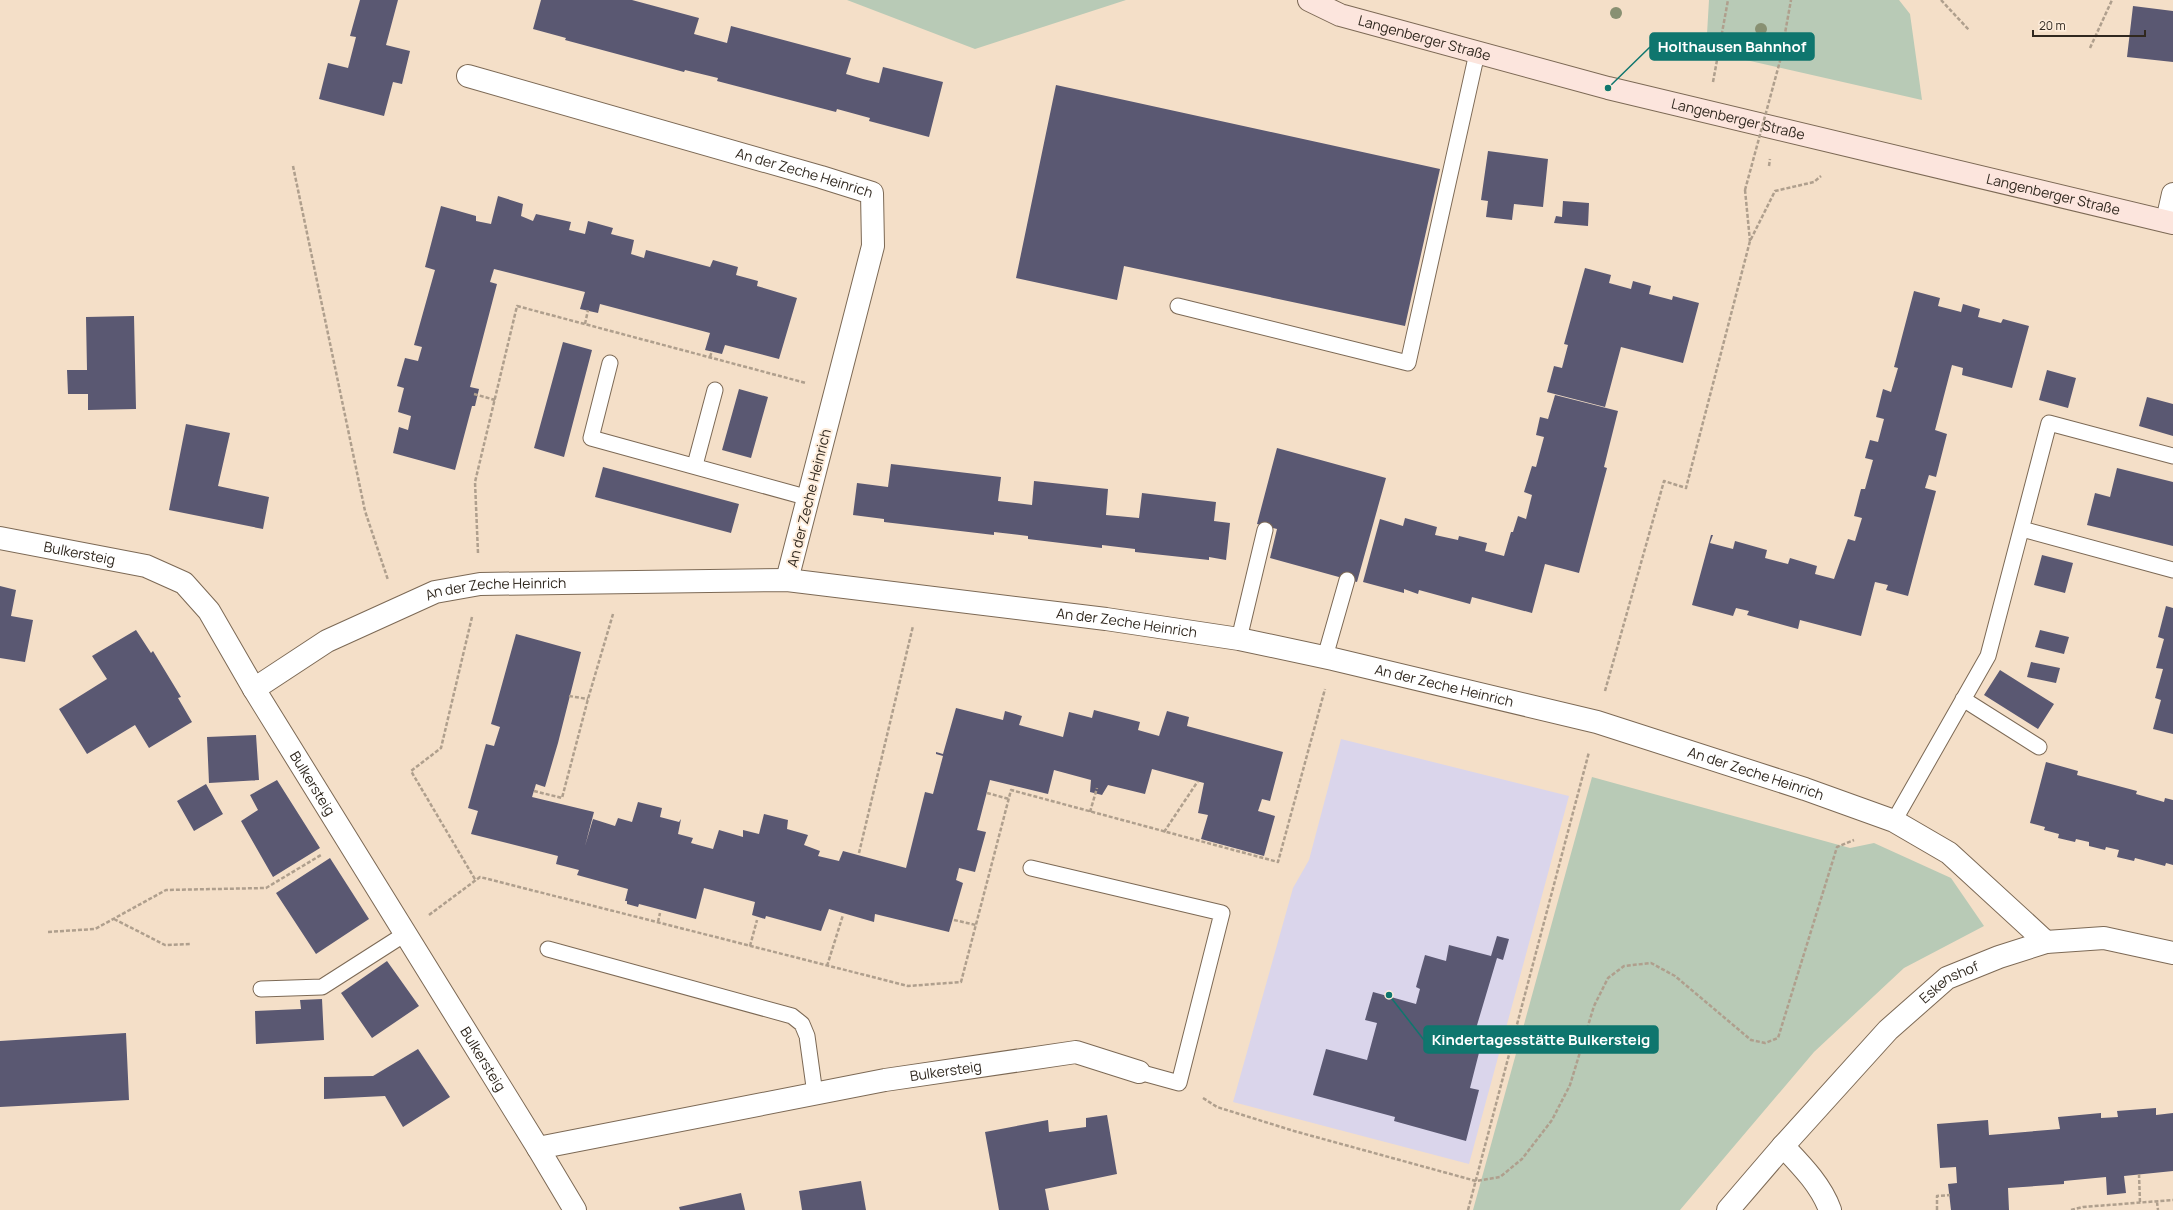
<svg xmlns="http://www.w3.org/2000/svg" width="2173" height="1210" font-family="Manrope,sans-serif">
<rect width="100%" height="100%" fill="#f4dfc8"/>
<path fill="#dad5eb" d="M1341,739L1569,796L1469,1164L1233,1102L1293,888L1309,860Z"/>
<path fill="#b8cab6" d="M847,0H1126L975,49Z
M1709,0H1899L1910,14L1922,100L1706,51Z
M1592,777L1850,848L1874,843L1951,878L1984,926L1904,968L1814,1052L1680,1210H1473Z"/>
<path fill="#5a5872" d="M360,0H398L386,45L410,51L402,84L393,82L384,116L319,99L328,63L348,68L356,37L350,36Z
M541,0H632L699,18L694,34L727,43L731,26L851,58L846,74L863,79L879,83L883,67L943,82L929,137L869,121L870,118L837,109L836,112L717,81L718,78L685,70L684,72L565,40L566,38L533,29Z
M2133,6L2173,11V62L2127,57Z
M1056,85L1440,169L1405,326L1124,266L1117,300L1016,278Z
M1488,151L1548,159L1543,207L1514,204L1512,220L1486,217L1488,201L1481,200Z
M498,196L523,204L521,216L533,221L536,214L571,222L569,230L585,234L588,221L613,228L611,234L634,240L631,254L644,258L646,250L710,267L713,260L738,267L736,275L758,281L757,286L797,298L779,359L725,345L722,354L705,350L710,333L600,304L598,313L580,309L585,292L494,269L490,282L497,284L470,387L479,389L475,406H472L455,470L393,453L399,427L408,430L411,416L398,412L404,388L397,386L405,358L418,361L422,347L414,345L435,270L425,267L441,206L476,216V221L491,224Z
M1563,201L1589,203L1588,226L1554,223L1556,216L1562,217Z
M1585,268L1611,275L1609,283L1631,289L1633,281L1651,286L1649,294L1672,300L1673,296L1699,303L1683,363L1621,347L1605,407L1547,392L1554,366L1562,368L1568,345L1564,344Z
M1914,291L1940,298L1938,306L1961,312L1963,304L1980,309L1978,317L2001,323L2003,319L2029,326L2012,388L1962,375L1963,368L1952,365L1935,430L1947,434L1936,477L1929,475L1925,488L1936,491L1908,596L1886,590L1888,585L1875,582L1861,636L1800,620L1798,629L1747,615L1749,611L1736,608L1733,616L1692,605L1711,535H1713L1710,543L1733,549L1735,541L1767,550L1765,558L1788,564L1790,558L1817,566L1815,574L1834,579L1848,539L1855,541L1862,518L1854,516L1861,489H1865L1873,460L1865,458L1870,440L1878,442L1884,419L1876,417L1883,389L1891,392L1898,368L1894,367Z
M134,316L136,409L88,410V394H68L67,370H87L86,317Z
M563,342L592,350L564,457L534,448Z
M2047,370L2076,378L2068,408L2039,400Z
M739,389L768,397L751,458L722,450Z
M1555,395L1618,411L1604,467L1607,468L1579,573L1545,564L1532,613L1472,597L1470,604L1419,590L1418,594L1404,589V593L1363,582L1380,519L1403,526L1405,518L1437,527L1435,535L1458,540L1459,536L1487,543L1485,551L1504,556L1511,532H1513L1518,516L1526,519L1532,495L1524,492L1532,466L1536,467L1544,437L1536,435L1540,417L1548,419Z
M2147,397L2173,404V436L2139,426Z
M186,424L230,433L218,486L269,497L263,529L169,510Z
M1277,448L1386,478L1357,582L1270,558L1277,529L1257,524Z
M891,464L1001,477L998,501L1032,505L1034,481L1108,489L1106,515L1139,518L1142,493L1216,502L1214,521L1230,523L1226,560L1209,557V560L1135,552V549L1102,545V548L1028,539V536L994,532V535L884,522V519L853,515L857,483L888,487Z
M603,467L739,504L731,533L595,497Z
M2117,468L2173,482V546L2087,525L2095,493L2110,497Z
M2042,555L2073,563L2065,593L2034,585Z
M0,586L16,590L11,616L33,620L25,662L0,658Z
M2166,606L2173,608V734L2153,729L2161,700L2155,698L2163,669L2156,668L2164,639L2158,637Z
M136,630L151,653L153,651L181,697L178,698L192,722L149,748L135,725L87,754L59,709L107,679L92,656Z
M2040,630L2069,637L2064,654L2035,647Z
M516,634L581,652L558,743L545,787L536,784L532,797L594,812L585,846L593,819L615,826L618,818L632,822L638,802L662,808L660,817L679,822L681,819L678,834L693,838L691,843L713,849L719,830L743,837V830L759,834L764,814L788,820L787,829L808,835L804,845L820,851L818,856L839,861L843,851L906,868L925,792L933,794L943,756L936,754V752L943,754L956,708L1003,720L1005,711L1022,716L1019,725L1063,737L1069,712L1092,718L1094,710L1140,722L1138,730L1159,736L1167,711L1189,717L1187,726L1283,752L1270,801L1262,799L1258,811L1275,816L1264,856L1201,839L1208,815L1198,813L1204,783L1152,769L1145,794L1108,785L1102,795L1090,792L1091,780L1054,770L1048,794L990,780L977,830L986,832L975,872L959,868L956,880L963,883L949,932L875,914L874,922L829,909L821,931L766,916L765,919L752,915L755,902L704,888L696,919L639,904L638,907L627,904V901H625L628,889L577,875L579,870L556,864L558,856L471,834L478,811L468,808L486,744L494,746L500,727L491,724Z
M2031,662L2060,668L2056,683L2027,677Z
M2000,670L2054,704L2038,729L1984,695Z
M256,735L259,780L209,783L207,737Z
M2046,762L2078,771L2077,775L2137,791L2136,794L2164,802L2165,798L2173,800V865L2166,863L2165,866L2135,858L2134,861L2117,857L2119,850L2106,847L2105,850L2089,846V842L2076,839L2075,842L2058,838L2059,834L2044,830L2045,827L2030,823Z
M277,780L320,848L273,877L241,821L258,810L250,795Z
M206,784L223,814L194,831L177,801Z
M330,858L369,919L316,954L276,893Z
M1497,936L1509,939L1503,960L1497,958L1472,1042L1481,1045L1470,1088L1479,1090L1466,1141L1394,1121L1395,1117L1313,1095L1326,1049L1367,1060L1377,1023L1365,1020L1373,992L1416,1004L1420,989L1416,987L1425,955L1446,961L1449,945L1491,956Z
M387,961L419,1006L372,1038L341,993Z
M322,999L324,1040L256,1044L255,1011L301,1009L300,1000Z
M126,1033L129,1100L0,1107V1041Z
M418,1049L450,1097L403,1127L385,1096L324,1099V1077L373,1076Z
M2156,1108V1115L2173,1113V1171L2124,1176L2126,1193L2107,1195L2106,1177L2064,1181V1184L2008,1188L2009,1210H1951L1948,1184L1957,1183L1956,1167L1940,1168L1937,1124L1988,1120L1989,1135L2060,1129L2058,1117L2101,1113V1118L2118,1117L2117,1111Z
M1107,1115L1117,1174L1045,1189L1049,1210H999L985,1132L1048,1120L1049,1132L1086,1127V1118Z
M861,1181L866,1210H802L799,1191Z
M741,1193L745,1210H680L679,1207Z"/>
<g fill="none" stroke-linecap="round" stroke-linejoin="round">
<defs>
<path id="lane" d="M1178,306L1408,363L1477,53
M610,363L591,438L809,498
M695,465L715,390
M2022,529L2173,570
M1239,639L1265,530
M1325,657L1347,580
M1963,699L2039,747
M1894,821L1988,656L2049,423L2173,456
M1031,868L1222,913L1179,1083L1139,1072
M548,949L792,1016L802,1024L807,1036L815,1094
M261,989L322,987L405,934"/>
<g id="street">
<path id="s1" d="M468,76L821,177L872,193L873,246L787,580"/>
<path d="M2167,221L2173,194"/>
<path id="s2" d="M0,538L146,566L184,583L209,611L254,689L538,1148L575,1210"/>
<path id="s3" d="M254,689L327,641L435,592L480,584L787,580L1106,619L1239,639L1333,659L1597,722L1805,789L1894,821L1949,853L2046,942"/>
<path d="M1783,1146C1801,1165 1821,1185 1830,1210"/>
<path id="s4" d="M538,1148L885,1080L1076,1052L1139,1072"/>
<path id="s5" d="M1728,1210L1783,1146L1888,1030L1947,978L1999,957L2046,942L2104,938L2173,953"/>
</g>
<g id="secondary">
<path id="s6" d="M1309,0L1340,15L1608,88L2173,223"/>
</g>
</defs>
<use href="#lane" stroke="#7c6955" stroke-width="17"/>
<use href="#street" stroke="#7c6955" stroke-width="24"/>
<use href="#secondary" stroke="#7c6955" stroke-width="24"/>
<path stroke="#af9f8d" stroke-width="2.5" stroke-dasharray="4 2" stroke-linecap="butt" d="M1941,0L1969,30
M2090,48L2112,0
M1780,61L1791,0
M1713,82L1728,0
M293,166L365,511L388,580
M1769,166L1770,159
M1745,190L1750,241
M585,324L588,310
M710,357L712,351
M474,394L495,400
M478,553L475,482L517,306L806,383
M472,617L441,748L411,771L476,881
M1605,691L1664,481L1686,488L1750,241L1775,191L1814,182L1821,176
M569,696L588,699
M534,791L562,798L588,699L613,614
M987,793L1009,799
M1090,812L1097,788
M1164,832L1198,781
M859,853L913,626
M429,915L480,877L908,986L961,982L1011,790L1278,862L1325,689
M114,919L165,945L191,944
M954,920L976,925
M658,922L660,913
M48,932L95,929L166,890L266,888L321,855
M750,946L757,920
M827,966L843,915
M1203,1098L1217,1107L1294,1131L1476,1181L1500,1177L1522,1159L1552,1120L1570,1085L1594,1006L1608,978L1624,966L1651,963L1675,976L1751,1040L1765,1043L1778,1038L1837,847L1854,840
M2139,1174L2140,1203
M2157,1202L2158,1210
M1468,1210L1589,752
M1937,1210V1196L1950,1195
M2071,1210L2083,1207L2173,1200"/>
<use href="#lane" stroke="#fff" stroke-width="15"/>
<use href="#street" stroke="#fff" stroke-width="22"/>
<use href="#secondary" stroke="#fce5dd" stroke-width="22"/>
<path stroke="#af9f8d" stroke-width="2.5" stroke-dasharray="4 2" stroke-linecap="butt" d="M1745,190L1780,61"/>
</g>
<g fill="#889072">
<circle cx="1616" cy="13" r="6"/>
<circle cx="1761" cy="29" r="6"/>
</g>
<g text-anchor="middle" stroke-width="4" stroke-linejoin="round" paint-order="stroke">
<g font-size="14" fill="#30281f" stroke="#feeddb">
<text dy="5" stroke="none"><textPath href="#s6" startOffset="122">Langenberger Straße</textPath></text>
<text dy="5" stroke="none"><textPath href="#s6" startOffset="446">Langenberger Straße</textPath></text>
<text dy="5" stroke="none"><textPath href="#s1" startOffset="350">An der Zeche Heinrich</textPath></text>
<text dy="5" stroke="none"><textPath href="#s6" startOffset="770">Langenberger Straße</textPath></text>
<text transform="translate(809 498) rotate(-76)" y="5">An der Zeche Heinrich</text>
<text dy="5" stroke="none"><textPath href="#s2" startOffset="81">Bulkersteig</textPath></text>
<text dy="5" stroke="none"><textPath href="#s3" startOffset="267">An der Zeche Heinrich</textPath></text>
<text dy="5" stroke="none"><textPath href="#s3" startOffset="901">An der Zeche Heinrich</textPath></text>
<text dy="5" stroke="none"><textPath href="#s3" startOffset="1225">An der Zeche Heinrich</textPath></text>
<text dy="5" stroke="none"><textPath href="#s3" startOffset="1549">An der Zeche Heinrich</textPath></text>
<text dy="5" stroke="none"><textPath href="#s2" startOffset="429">Bulkersteig</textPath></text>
<text dy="5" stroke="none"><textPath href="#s5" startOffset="319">Eskenshof</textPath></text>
<text dy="5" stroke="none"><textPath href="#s2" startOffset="753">Bulkersteig</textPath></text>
<text dy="5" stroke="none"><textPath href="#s4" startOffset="415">Bulkersteig</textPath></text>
</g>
</g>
<path fill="none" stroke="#0f766e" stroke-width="1.5" d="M1608 88L1650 47M1389 995L1424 1040"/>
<g fill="#0f766e" stroke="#feeddb" stroke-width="1.5">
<circle cx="1608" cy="88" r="4"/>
<circle cx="1389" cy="995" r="4"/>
</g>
<g fill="#0f766e" stroke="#0f766e" stroke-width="1.5">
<rect x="1650" y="33" width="164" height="27" rx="4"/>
<rect x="1424" y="1026" width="234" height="27" rx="4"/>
</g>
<g font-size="15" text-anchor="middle" font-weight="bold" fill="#fff">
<text x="1732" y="52">Holthausen Bahnhof</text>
<text x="1541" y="1045">Kindertagesstätte Bulkersteig</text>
</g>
<path d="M2033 30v6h112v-6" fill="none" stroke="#30281f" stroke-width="2"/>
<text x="2039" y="30" font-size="12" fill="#30281f" stroke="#feeddb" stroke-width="3" paint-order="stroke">20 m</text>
</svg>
